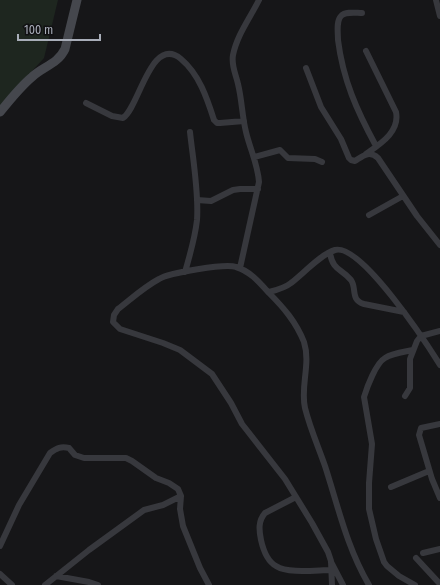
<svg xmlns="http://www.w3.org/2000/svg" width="440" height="585" font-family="'Fira Sans Condensed',sans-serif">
<rect width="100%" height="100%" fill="#161618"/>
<path fill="#1e261f" d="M0,0H58L44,58L0,106Z"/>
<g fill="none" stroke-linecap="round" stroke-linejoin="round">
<path stroke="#37383d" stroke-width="6" d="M436,0L440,16
M362,13C356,13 346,11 341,16C336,21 338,33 338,40C343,80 357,111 376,146
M306,68L321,107L341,139L349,158L351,160L355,161C363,156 369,150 378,158L417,216L440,245
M86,103L112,116L123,118C139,108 151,34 181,59C199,74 207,98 214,120L217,123H220L244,121
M366,154C380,144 400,132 396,112L366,51
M254,157L280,150L288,158L315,159L322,162
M197,200L211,201L233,190L240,189H258
M369,215L403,196
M330,253C333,271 341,268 351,280C357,288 350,300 364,304L404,312
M240,268L259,182C258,165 250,149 246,132C242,116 242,100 238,84C236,74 231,66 233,55C237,35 250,18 259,0
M185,272C190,255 195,238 197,220C199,193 193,160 190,132
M269,292C277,290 285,288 291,283C303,274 321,254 335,250C361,243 427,344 440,365
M413,350C404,352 393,353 385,358C376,363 367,387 364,397L372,444L369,483V509L376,539L384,562L387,566L399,576L415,585
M405,396L410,388V359L417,341L421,336L440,331
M440,424L421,428L419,435L432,479L440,498
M391,487L429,471
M296,497L265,513C258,521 259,530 261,540C263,549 267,561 276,566C288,574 317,570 331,570
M0,546L19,505L50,453C57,448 61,446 69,448L75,455L84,458H126L132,461L156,478L169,483L178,489L181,496L180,509L183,526L200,568L209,585
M423,553L440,549
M416,558L440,584
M331,562L343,585
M0,574L12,585
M56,576L89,582L98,585
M45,585L89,550L144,510L163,505L181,496
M332,585L331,561L328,552L312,523L285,479L242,424L231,403L212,374L180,350L163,343L120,329L113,322L114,315L118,309C131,299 144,287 159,279C169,273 226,263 236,267C250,271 260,283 269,293C284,308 296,322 304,342C311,364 300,387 305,408C310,428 318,446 325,466C338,506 347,548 369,585"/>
<path stroke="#45474d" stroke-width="9" d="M0,112C10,100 20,87 32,77C42,67 58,64 65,49L77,0"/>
</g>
<path d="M18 34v6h82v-6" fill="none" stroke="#a8adb8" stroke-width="2"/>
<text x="24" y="34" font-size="12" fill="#a8adb8" stroke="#111113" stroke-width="3" paint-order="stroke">100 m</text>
</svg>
